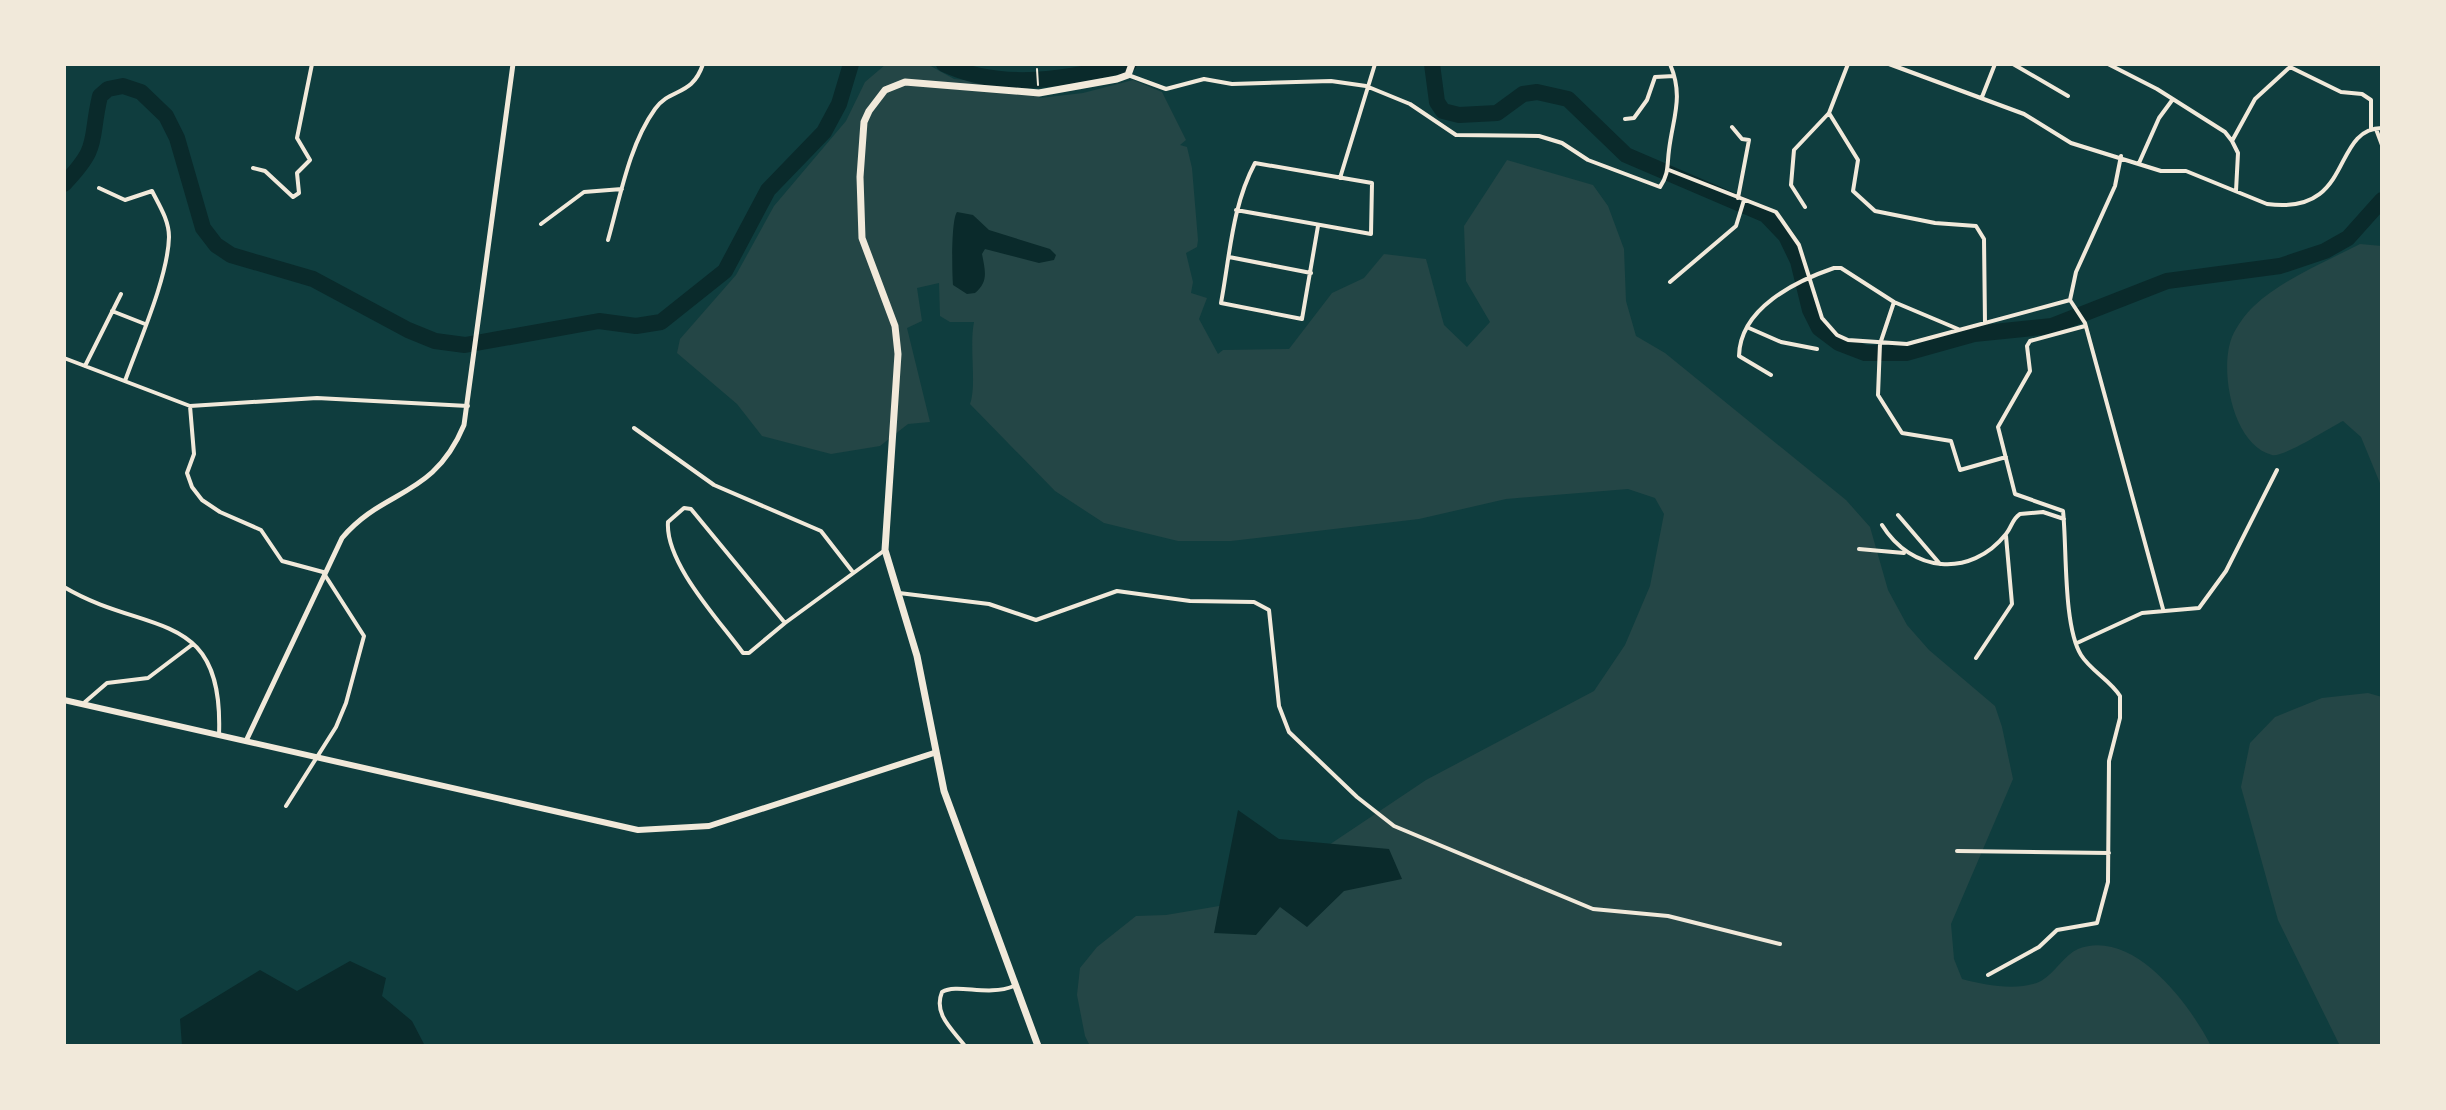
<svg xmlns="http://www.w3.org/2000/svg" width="2446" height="1110" font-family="'Times New Roman',serif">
<rect width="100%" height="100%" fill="#0f3d3e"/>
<path fill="#244646" d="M927,64L954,79L1024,85L1040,98L1083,93L1133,80L1162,92L1186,140L1180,145L1187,147L1192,168L1198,240L1197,247L1186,253L1193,282L1191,293L1207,298L1199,319L1218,354L1223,350L1289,349L1332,293L1364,278L1384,254L1426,259L1444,325L1467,347L1490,322L1466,281L1464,226L1507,160L1593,185L1608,206L1624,249L1626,301L1636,336L1665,353L1846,500L1870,527L1888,590L1907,625L1929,650L1995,706L2002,727L2013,779L1951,924L1954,959L1962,979C1984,985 2019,992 2041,981C2055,973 2064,955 2078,949C2133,928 2189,1003 2211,1046H1090L1085,1036L1077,995L1080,968L1097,947L1136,916L1166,915L1225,905L1299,865L1426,780L1594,691L1625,645L1650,586L1664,514L1655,498L1628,489L1506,499L1419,519L1231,541H1178L1104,523L1055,491L970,404C977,385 969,347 974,322H950L940,316L939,283L917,288L922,321L907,328L930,422L908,424L880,446L831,454L762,436L737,404L677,353L680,339L736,275L774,206L846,121L865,82L885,65Z
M2360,244L2382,246V488L2361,437L2343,421C2329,428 2283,458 2272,455C2232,445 2219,369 2232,337C2236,327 2246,313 2254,306C2283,279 2325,262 2360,244Z
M2368,693L2382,697V1046H2340L2278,920L2241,787L2250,743L2275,717L2322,698Z"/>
<path fill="#0a2a2b" d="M957,212L973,215L989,230L1050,249L1056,255L1054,260L1039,263L985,249L982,254C985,270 989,282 975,293L967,294L953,285C952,272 951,220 957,212Z
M1238,810L1279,839L1389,849L1402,879L1344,891L1307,927L1280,907L1256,935L1214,933Z
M350,961L386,978L382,996L412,1021L425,1046H182L180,1019L260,970L297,991Z"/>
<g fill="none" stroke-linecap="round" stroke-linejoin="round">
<path stroke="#0a2a2b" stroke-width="16" d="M944,64C1004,92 1068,78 1129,64
M1432,64L1437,102L1443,111L1459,115L1497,113L1523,94L1537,92L1568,99L1626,155L1766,215L1786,236L1798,261L1810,310L1819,328L1839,343L1865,353H1906L1974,334L2052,326L2167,281L2280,266L2325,251L2348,238L2382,200
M64,184C101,145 89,143 100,96L108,89L123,86L141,92L166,116L177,138L203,228L216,245L231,255L313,279L408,330L435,341L465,345L599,321L636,326L661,322L725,271L768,190L824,132L839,104L851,64"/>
<path stroke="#f1e9da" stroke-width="2" d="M1037,69L1038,85"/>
<path stroke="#f1e9da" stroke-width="4" d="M1889,64L2024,114L2071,143L2161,171H2186L2267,204C2355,216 2330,129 2382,128
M2013,64L2068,96
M2108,64L2157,89L2225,132L2232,141
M1128,75L1166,89L1204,79L1232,84L1331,81L1366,86L1410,104L1456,135L1539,136L1562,143L1588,160L1660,187C1669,174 1667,165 1669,150C1673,117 1684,97 1670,64
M1982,97L1995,64
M1829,113L1858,160L1853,191L1875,211L1935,223L1976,226L1984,239L1985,323
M1625,119L1634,118L1647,100L1655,77L1674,76
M1732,127L1742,139L1749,140L1738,198
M2376,129L2382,145
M2121,156L2115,186L2076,272L2070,300L2085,323L2163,609
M2139,163L2159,118L2173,99
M253,168L265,171L293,197L299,193L297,173L310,160L297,138L312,64
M1669,170L1776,212L1799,245L1822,318L1837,335L1848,340L1907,344L2070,300
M1340,178L1375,64
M99,188L125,200L152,191C159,205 169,220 169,237C168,277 139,342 125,381
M2236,191L2238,153L2232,141L2255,99L2290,67L2341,92L2362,94L2371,100V130
M1805,207L1791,185L1794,150L1829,113L1848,64
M1236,210L1371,234L1372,183L1255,163C1232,206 1230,255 1221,303L1302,319L1318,226
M541,224L584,192L622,189
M608,240C620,198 629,145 655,109C671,87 692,97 703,64
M1229,257L1311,273
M1670,282L1736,226L1744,200
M1894,302L1880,344L1878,395L1902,433L1951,441L1960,470L2006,457
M112,311L145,324
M1749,328L1781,342L1817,349
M64,358L190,406L317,398L468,406
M85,366L121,294
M1771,375L1739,356C1740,308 1796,281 1834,268H1841L1894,302L1958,329
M190,406L194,454L187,473L192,487L202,500L220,512L261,530L282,561L323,572L364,636L346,703L336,727L286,806
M634,428L714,485L821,531L852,571
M684,508L691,509L785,623L749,653H743C719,620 665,563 668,522Z
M1898,515L1940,564
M1882,525C1911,572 1970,579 2006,534C2012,527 2012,519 2020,514L2043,512L2064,519
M1859,549L1904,553
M64,587C146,636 224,606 219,735
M899,593L989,604L1036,620L1117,591L1190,601L1254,602L1269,610L1279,706L1289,732L1357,797L1394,826L1593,909L1668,916L1780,944
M785,623L885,550
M2077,643L2142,613L2199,608L2226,571L2277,470
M1976,658L2012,604L2006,536
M85,702L107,683L148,678L193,644
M1957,851L2109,853
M1988,975L2039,947L2057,930L2097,923L2108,882L2109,761L2120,718V696C2110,680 2091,671 2081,655C2063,626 2067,547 2063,511L2015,494L1998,427L2030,371L2027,346L2030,341L2085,326
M965,1046C952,1029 933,1014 942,992C958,983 987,997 1014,986"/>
<path stroke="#f1e9da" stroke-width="5" d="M246,741L342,538C384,488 433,499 464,425L513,64"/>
<path stroke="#f1e9da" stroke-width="6" d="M64,700L638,830L709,826L934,753"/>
<path stroke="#f1e9da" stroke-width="7" d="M1038,1046L944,791L917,656L885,550L898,354L895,326L862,238L860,177L864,122L869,111L885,90L905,82L1039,93L1117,79L1128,75L1132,64"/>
</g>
<rect width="2446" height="1110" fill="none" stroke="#f1e9da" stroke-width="132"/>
</svg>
